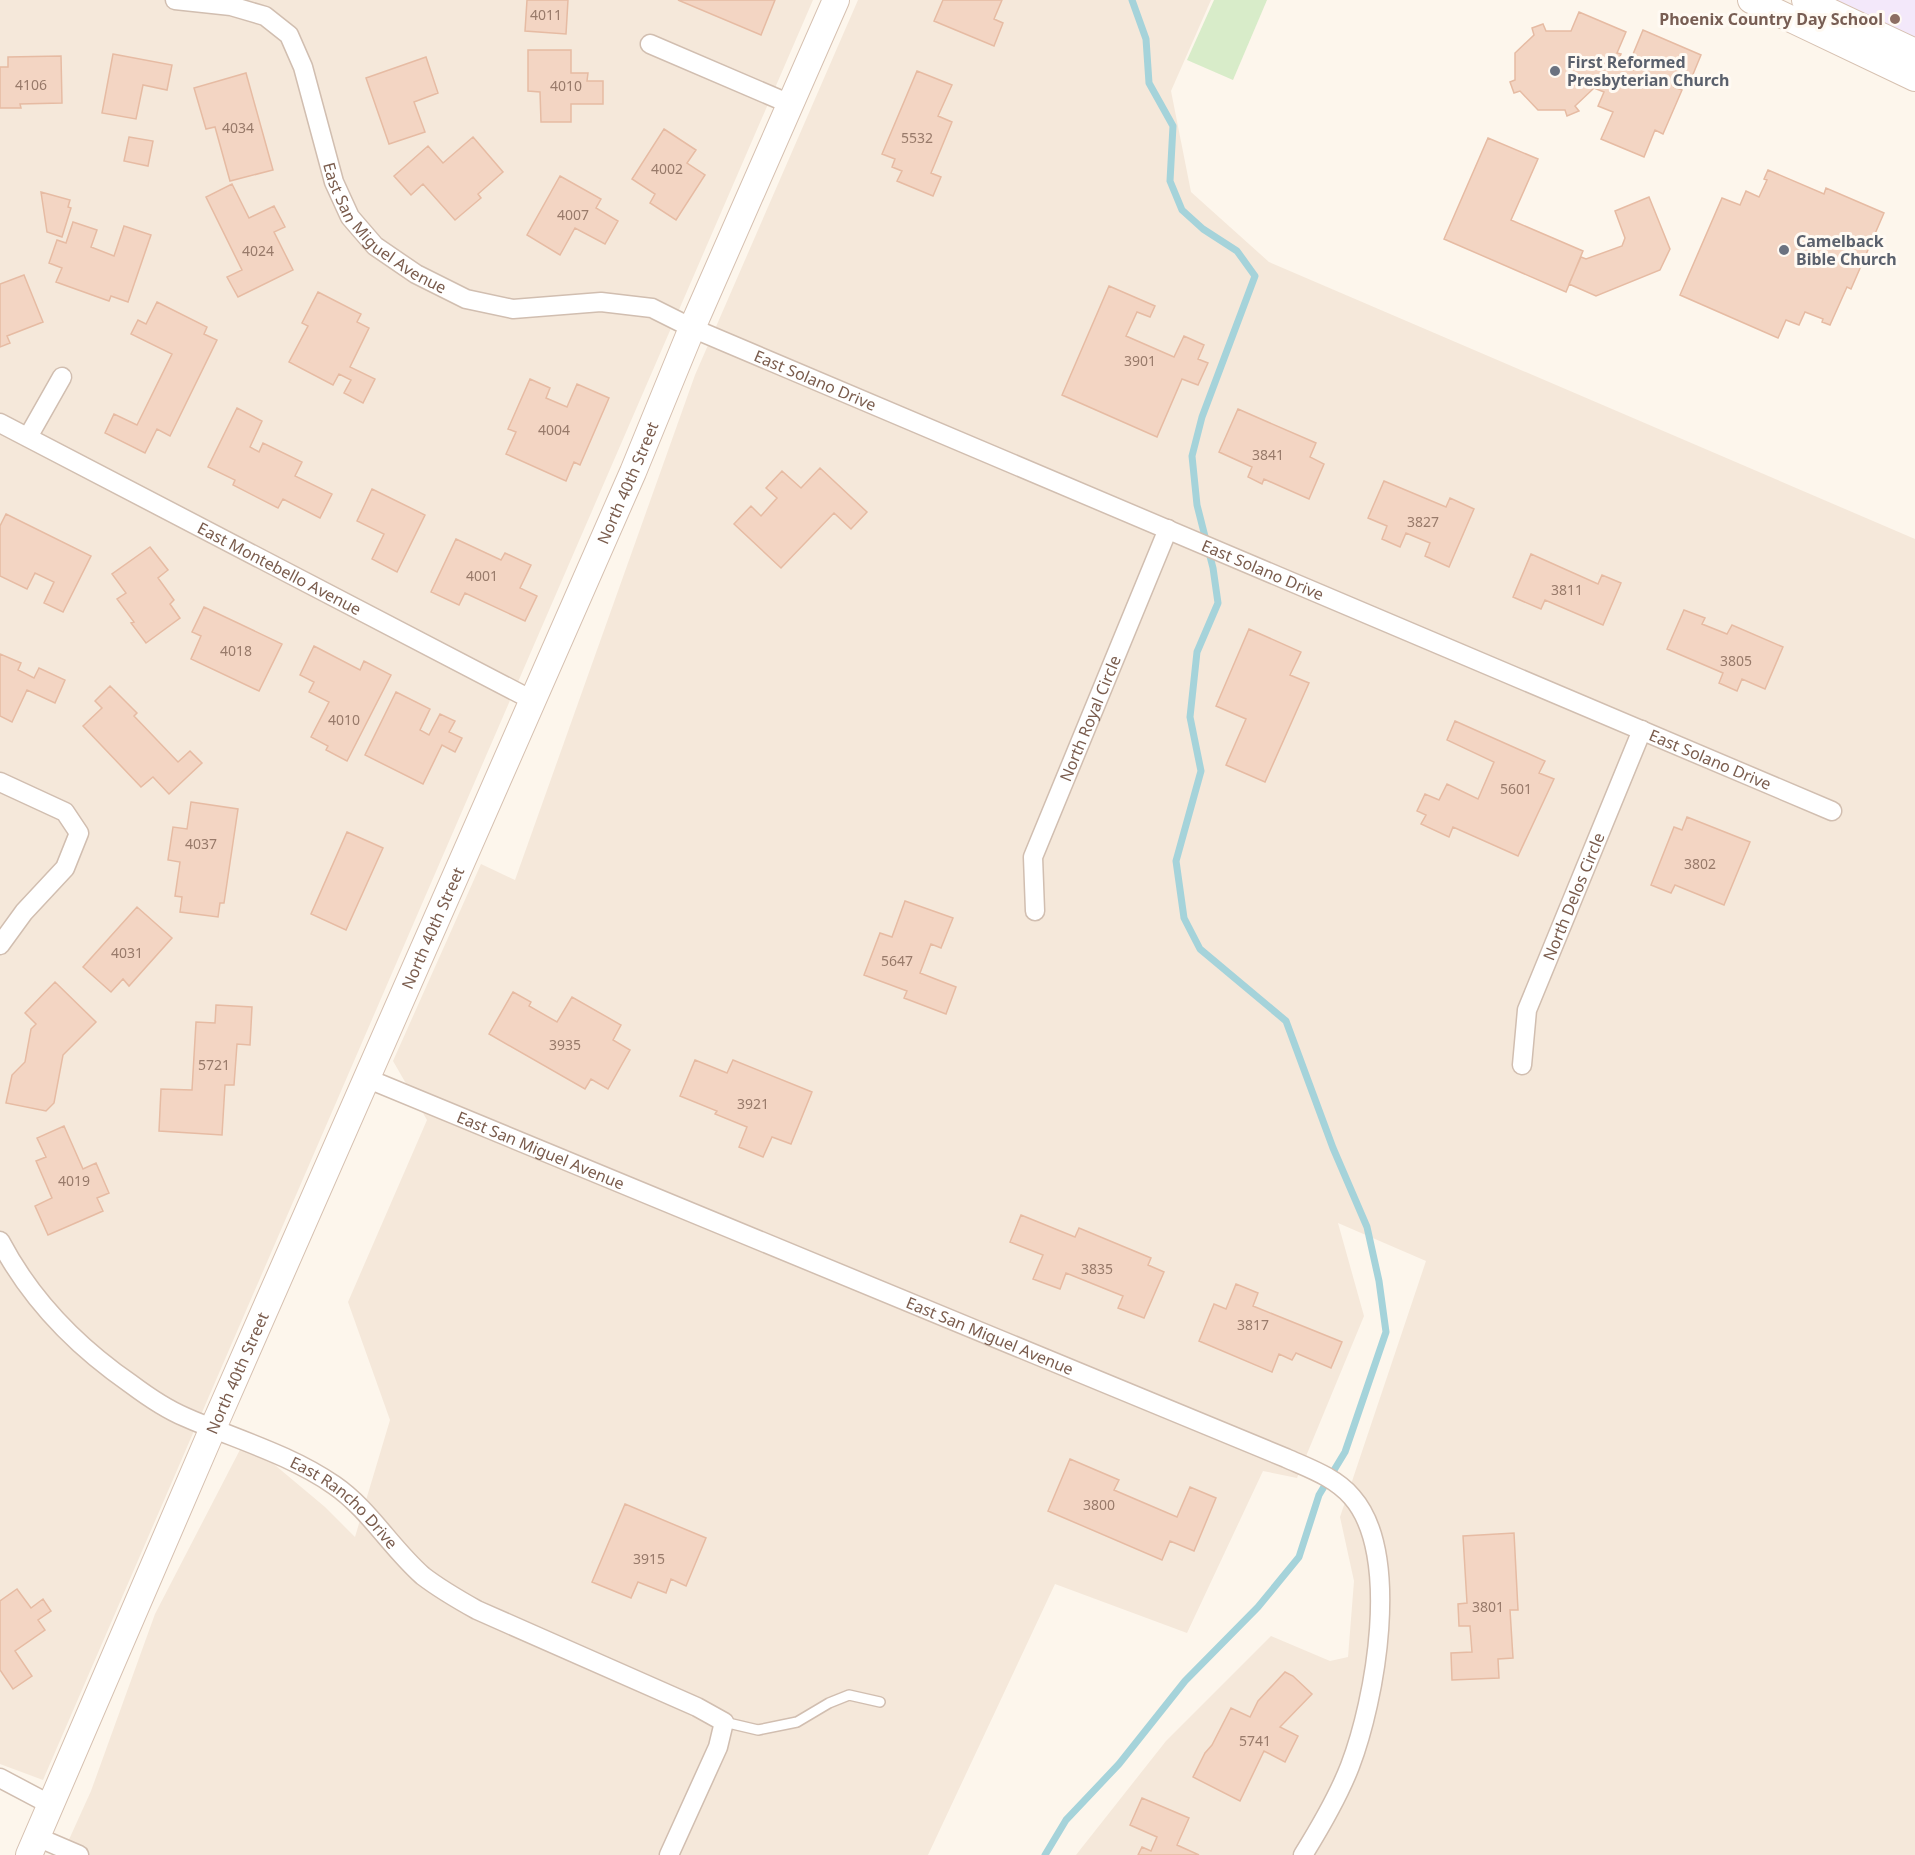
<svg xmlns="http://www.w3.org/2000/svg" width="1915" height="1855" font-family="'Noto Sans',sans-serif">
<rect width="100%" height="100%" fill="#fdf6ec"/>
<path fill="#f5e8da" d="M0,0H813L43,1780L0,1764Z
M858,0H1211L1171,91L1191,192L1269,262L1915,539V1855H1076L1166,1741L1271,1636L1330,1661L1348,1657L1354,1581L1340,1517L1426,1261L1338,1223L1364,1316L1297,1478L1263,1471L1187,1633L1055,1584L928,1855H62L91,1791L155,1614L245,1440L325,1507L355,1537L390,1420L348,1302L427,1120L393,1061L481,864L515,880L695,375Z"/>
<path fill="#f3e8fa" d="M1835,0H1915V39Z"/>
<path fill="#d8ecc9" d="M1214,0H1267L1233,80L1187,60Z"/>
<g fill="none" stroke-linecap="round" stroke-linejoin="round">
<path stroke="#a5d3da" stroke-width="7" d="M1045,1855L1066,1820L1119,1764L1185,1681L1258,1607L1299,1557L1319,1495L1345,1452L1386,1332L1379,1281L1367,1227L1333,1148L1286,1021L1200,949L1184,918L1176,861L1201,771L1190,717L1197,652L1218,603L1213,568L1197,505L1192,456L1202,417L1255,276L1237,251L1203,229L1182,210L1170,181L1173,126L1149,83L1146,39L1132,0"/>
</g>
<path fill="#f3d5c3" stroke="#e6bba3" stroke-width="1.5" d="M527,0H568L566,34L525,31Z
M678,0H775L761,35Z
M943,0H1002L994,19L1003,23L994,46L934,21Z
M1579,12L1626,32L1617,53L1621,54L1617,63L1633,70L1635,67L1630,65L1631,59L1643,30L1701,55L1689,84L1678,79L1674,87L1682,90L1663,134L1655,130L1644,157L1601,139L1613,112L1598,106L1604,92L1594,88L1575,106L1579,111L1567,116L1565,110H1538L1520,91L1514,93L1510,82L1515,80V53L1534,35L1532,28L1543,24L1546,31H1571Z
M528,50H571V73H588L587,81H603V104H571V122H541L540,92L528,91Z
M113,54L172,65L167,90L143,85L136,119L102,113Z
M61,56L62,103L20,104L21,108H0V67H8V57Z
M426,57L438,93L414,102L425,132L389,144L366,78Z
M917,71L952,85L938,116L952,122L931,173L941,177L933,196L897,181L902,171L892,167L895,159L882,154Z
M246,73L273,170L230,181L215,127L206,129L194,88Z
M664,129L696,150L687,163L705,175L676,220L650,203L655,194L632,179Z
M129,137L153,141L148,166L124,161Z
M473,137L503,172L478,194L481,198L455,220L423,184L411,195L394,176L428,146L443,163Z
M1488,138L1538,159L1511,220L1583,251L1566,292L1444,239Z
M1768,170L1824,194L1826,188L1884,213L1851,289L1847,287L1830,325L1822,322L1823,319L1805,312L1799,325L1786,320L1778,338L1680,295L1722,198L1740,205L1746,191L1759,197L1767,180L1764,179Z
M560,176L601,199L596,208L618,221L605,244L575,228L560,255L527,235Z
M232,184L249,218L274,206L285,227L274,232L293,270L238,297L227,277L242,270L206,197Z
M41,192L70,200L68,207L71,208L62,237L47,232Z
M1649,197L1670,249L1660,270L1596,296L1569,284L1581,257L1586,259L1622,246L1625,238L1615,211Z
M73,222L97,230L91,247L114,256L124,226L151,235L128,302L111,296L109,301L56,282L62,268L49,263L57,240L66,243Z
M24,275L43,322L7,336L10,343L0,347V284Z
M1109,286L1155,306L1150,317L1137,312L1126,336L1174,357L1184,336L1204,345L1198,359L1208,363L1198,385L1182,379L1157,437L1062,395Z
M318,292L361,314L357,322L369,328L350,367L375,379L363,403L344,393L351,380L339,374L333,385L289,362L308,326L302,323Z
M157,302L207,327L204,334L217,340L170,436L157,429L145,453L105,433L114,414L137,425L172,354L131,334L138,320L146,324Z
M530,379L550,388L546,398L567,407L577,384L609,398L580,465L574,462L566,481L506,454L516,432L508,429Z
M237,408L262,421L250,447L259,452L263,443L302,462L295,476L332,494L320,518L283,499L278,508L233,485L235,480L208,467Z
M1238,409L1316,443L1310,457L1324,464L1309,499L1264,479L1262,484L1248,477L1252,467L1219,452Z
M820,468L867,512L851,529L834,513L781,568L734,524L751,506L761,516L777,498L766,488L782,471L801,488Z
M1384,481L1446,507L1450,498L1474,509L1449,567L1425,556L1430,543L1406,533L1400,547L1382,539L1387,526L1368,518Z
M372,489L425,515L397,572L372,559L384,534L357,521Z
M6,514L91,556L63,612L44,603L54,582L35,573L27,589L0,576V526Z
M456,539L501,560L505,553L531,565L520,588L537,596L525,621L465,593L459,605L431,592Z
M150,547L168,570L158,578L174,600L170,604L180,618L146,643L131,623L134,622L117,599L126,593L112,574Z
M1531,554L1598,584L1602,575L1621,583L1603,625L1545,600L1541,609L1513,597Z
M204,607L282,644L259,691L191,659L201,636L192,632Z
M1684,610L1705,618L1702,624L1727,634L1732,625L1783,647L1765,689L1742,679L1737,691L1719,683L1723,673L1667,649Z
M1249,629L1301,652L1290,675L1309,683L1265,782L1226,765L1246,719L1216,706Z
M314,646L360,670L364,661L391,675L347,761L326,750L328,746L311,737L329,702L309,692L314,682L300,675Z
M0,654L21,663L18,670L34,678L39,668L65,680L55,703L27,690L12,722L0,716Z
M110,686L137,713L134,716L178,762L190,751L202,763L169,794L153,777L141,787L83,726L102,708L95,701Z
M396,692L430,709L420,730L429,735L440,714L455,721L449,732L462,738L455,752L442,745L423,784L365,755Z
M1455,721L1545,761L1539,773L1554,779L1518,856L1453,827L1449,837L1421,824L1426,815L1417,811L1425,794L1439,800L1447,784L1478,799L1494,762L1447,740Z
M191,802L238,809L224,903H220L218,917L180,912L182,897L175,896L180,862L168,860L173,827L187,829Z
M1687,817L1750,842L1724,905L1675,885L1671,893L1651,885L1674,827L1682,830Z
M347,832L383,848L346,930L311,914Z
M905,901L953,918L941,948L931,944L920,973L956,987L946,1014L904,998L907,991L864,975L880,933L892,937Z
M137,907L172,938L129,986L123,979L111,992L83,967Z
M55,982L96,1022L63,1055L54,1103L46,1111L6,1103L12,1075L25,1062L31,1029L36,1024L25,1013Z
M513,992L531,1002L529,1006L557,1022L572,997L621,1025L613,1040L630,1050L608,1089L591,1079L585,1089L489,1034Z
M216,1005L252,1007L250,1045L237,1044L234,1085H225L222,1135L159,1131L161,1089L192,1090L196,1022L215,1023Z
M695,1060L727,1073L733,1060L812,1092L791,1144L772,1137L763,1157L739,1147L747,1127L715,1114L717,1111L680,1096Z
M64,1126L83,1169L96,1163L109,1193L97,1198L103,1211L48,1235L35,1206L52,1198L36,1161L46,1157L37,1138Z
M1021,1215L1075,1237L1079,1228L1151,1258L1148,1265L1164,1272L1144,1318L1118,1308L1123,1296L1066,1273L1060,1289L1033,1279L1043,1255L1010,1242Z
M1236,1284L1258,1293L1253,1306L1342,1342L1331,1368L1296,1353L1292,1360L1279,1354L1272,1372L1199,1341L1214,1304L1226,1309Z
M1070,1459L1119,1480L1114,1490L1177,1517L1190,1487L1216,1498L1194,1551L1170,1541L1162,1560L1048,1511Z
M625,1504L706,1538L686,1586L671,1579L666,1593L638,1582L631,1598L592,1582Z
M1514,1533L1518,1610H1510L1513,1658L1498,1659L1499,1678L1452,1680L1451,1653L1472,1652L1470,1626H1459L1458,1604L1467,1603L1463,1536Z
M17,1589L31,1608L43,1599L51,1611L38,1620L45,1630L15,1651L32,1676L13,1689L0,1670V1601Z
M1285,1672L1293,1676L1312,1694L1280,1727L1298,1736L1285,1762L1264,1751L1240,1801L1193,1777L1205,1753L1212,1745L1231,1708L1250,1717L1258,1701Z
M1142,1798L1189,1818L1177,1845L1199,1855H1138L1142,1847L1151,1851L1157,1837L1130,1825Z"/>
<g fill="none" stroke-linecap="round" stroke-linejoin="round">
<defs>
<path id="lane" d="M724,1722L758,1730L797,1722L829,1703L849,1695L880,1702"/>
<g id="street">
<path id="s1" d="M175,0L231,6L265,16L289,35L303,67L334,182L350,217L375,246L416,274L466,299L513,309L601,302L652,308L692,328L1832,811"/>
<path d="M650,44L790,104"/>
<path id="s2" d="M0,423L532,700"/>
<path d="M28,437L62,377"/>
<path d="M0,782L65,812L79,833L65,868L24,912L0,945"/>
<path id="s3" d="M1035,911L1033,857L1168,529"/>
<path id="s4" d="M1522,1065L1527,1010L1642,730"/>
<path id="s5" d="M366,1078L1286,1458C1308,1468 1335,1477 1352,1497C1402,1554 1375,1701 1350,1766C1338,1797 1321,1826 1303,1855"/>
<path id="s6" d="M0,1241C31,1300 76,1346 131,1384C147,1396 166,1409 185,1417C235,1439 289,1454 334,1485C369,1509 391,1548 423,1576C440,1589 459,1600 477,1610L697,1707L724,1722L718,1747L669,1855"/>
<path d="M0,1778L51,1805"/>
<path d="M37,1837L79,1855"/>
</g>
<g id="secondary">
<path d="M1751,0L1915,78"/>
<path d="M1805,0L1915,52"/>
<path id="s7" d="M29,1855L213,1428L633,472L692,328L836,0"/>
</g>
</defs>
<use href="#lane" stroke="#d1beb0" stroke-width="12"/>
<use href="#street" stroke="#d1beb0" stroke-width="21"/>
<use href="#secondary" stroke="#d6c0b0" stroke-width="28"/>
<use href="#lane" stroke="#fff" stroke-width="9"/>
<use href="#street" stroke="#fff" stroke-width="18"/>
<use href="#secondary" stroke="#fff" stroke-width="26"/>
</g>
<circle fill="#8d6e63" stroke="#fffaf3" stroke-width="2" cx="1895" cy="19" r="6"/>
<g fill="#6b7280" stroke="#fffaf3" stroke-width="2">
<circle cx="1555" cy="71" r="6"/>
<circle cx="1784" cy="250" r="6"/>
</g>
<g text-anchor="middle" stroke-width="6" stroke-linejoin="round" paint-order="stroke">
<g font-size="14" fill="#987a6a">
<text x="546" y="20">4011</text>
<text x="31" y="90">4106</text>
<text x="566" y="91">4010</text>
<text x="238" y="133">4034</text>
<text x="917" y="143">5532</text>
<text x="667" y="174">4002</text>
<text x="573" y="220">4007</text>
<text x="258" y="256">4024</text>
<text x="1140" y="366">3901</text>
<text x="554" y="435">4004</text>
<text x="1268" y="460">3841</text>
<text x="1423" y="527">3827</text>
<text x="482" y="581">4001</text>
<text x="1567" y="595">3811</text>
<text x="236" y="656">4018</text>
<text x="1736" y="666">3805</text>
<text x="344" y="725">4010</text>
<text x="1516" y="794">5601</text>
<text x="201" y="849">4037</text>
<text x="1700" y="869">3802</text>
<text x="127" y="958">4031</text>
<text x="897" y="966">5647</text>
<text x="565" y="1050">3935</text>
<text x="214" y="1070">5721</text>
<text x="753" y="1109">3921</text>
<text x="74" y="1186">4019</text>
<text x="1097" y="1274">3835</text>
<text x="1253" y="1330">3817</text>
<text x="1099" y="1510">3800</text>
<text x="649" y="1564">3915</text>
<text x="1488" y="1612">3801</text>
<text x="1255" y="1746">5741</text>
</g>
<g font-size="16" font-weight="bold" fill="#785e54" stroke="#fffaf3" text-anchor="end">
<text x="1883" y="25">Phoenix Country Day School</text>
</g>
<g font-size="16" font-weight="bold" fill="#5b616d" stroke="#fffaf3" text-anchor="start">
<text x="1567" y="68">First Reformed<tspan x="1567" dy="18">Presbyterian Church</tspan></text>
<text x="1796" y="247">Camelback<tspan x="1796" dy="18">Bible Church</tspan></text>
</g>
<g font-size="16" fill="#7a5c4d" stroke="#fffaf3">
<text dy="6" stroke="none"><textPath href="#s1" startOffset="346">East San Miguel Avenue</textPath></text>
<text dy="6" stroke="none"><textPath href="#s1" startOffset="825">East Solano Drive</textPath></text>
<text dy="6" stroke="none"><textPath href="#s7" startOffset="1497">North 40th Street</textPath></text>
<text dy="6" stroke="none"><textPath href="#s2" startOffset="315">East Montebello Avenue</textPath></text>
<text dy="6" stroke="none"><textPath href="#s1" startOffset="1311">East Solano Drive</textPath></text>
<text dy="6" stroke="none"><textPath href="#s3" startOffset="204">North Royal Circle</textPath></text>
<text dy="6" stroke="none"><textPath href="#s1" startOffset="1797">East Solano Drive</textPath></text>
<text dy="6" stroke="none"><textPath href="#s4" startOffset="178">North Delos Circle</textPath></text>
<text dy="6" stroke="none"><textPath href="#s7" startOffset="1011">North 40th Street</textPath></text>
<text dy="6" stroke="none"><textPath href="#s5" startOffset="189">East San Miguel Avenue</textPath></text>
<text dy="6" stroke="none"><textPath href="#s5" startOffset="675">East San Miguel Avenue</textPath></text>
<text dy="6" stroke="none"><textPath href="#s7" startOffset="525">North 40th Street</textPath></text>
<text dy="6" stroke="none"><textPath href="#s6" startOffset="442">East Rancho Drive</textPath></text>
</g>
</g>
</svg>
